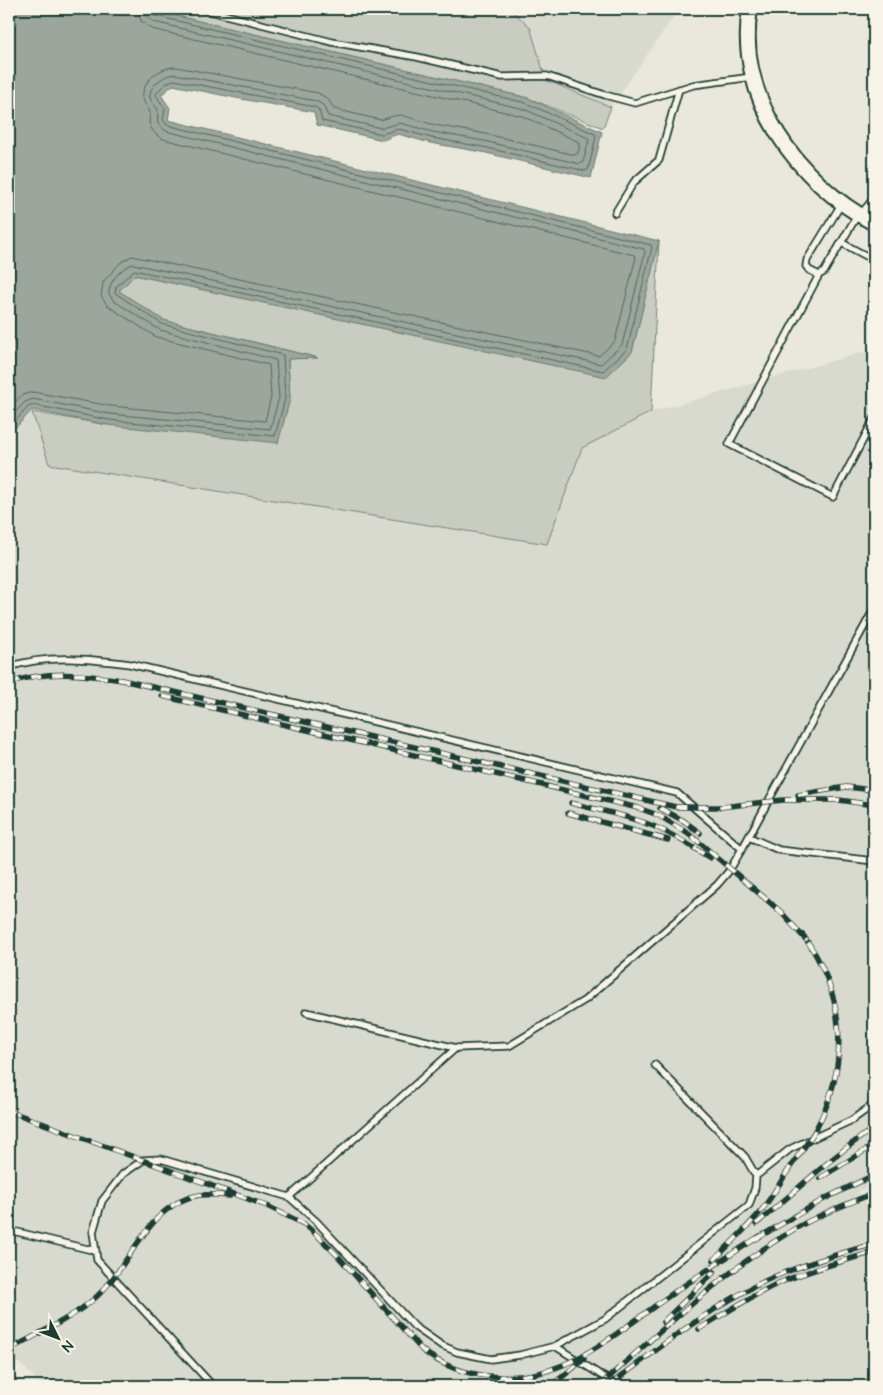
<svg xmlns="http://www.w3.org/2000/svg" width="883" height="1395" font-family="'Architects Daughter',sans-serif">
<rect width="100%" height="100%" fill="#eae8dd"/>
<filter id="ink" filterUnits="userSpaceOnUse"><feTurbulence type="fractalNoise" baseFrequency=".02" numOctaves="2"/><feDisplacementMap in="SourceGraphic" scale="10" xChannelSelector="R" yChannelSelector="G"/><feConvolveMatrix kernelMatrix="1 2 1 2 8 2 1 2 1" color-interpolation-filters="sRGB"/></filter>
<g filter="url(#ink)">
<path fill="#d9dacf" d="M510,9H679L611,107L546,80L530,27Z
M874,349V1186L858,1191L874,1217V1386H794L663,1380L661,1386H43L18,1362L9,1367V435L32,410L49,464L547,544L582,447L651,412Z"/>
<path fill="#c8ccc1" stroke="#74847a" d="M147,9H510L530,27L546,80L611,107L603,128L528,98Z
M659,241L651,412L582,448L547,544L49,464L32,412L108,425L290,399L288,359L315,357L163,320L119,291L134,275L606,376L632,352Z"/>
<path fill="#9ca69c" stroke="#6a7c72" d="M9,9H147L528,98L602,132L591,178L482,152L430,143L398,134L383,140L317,125L314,112L236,98L173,85L161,95L170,108L168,120L659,241L632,352L606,377L135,275L119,291L163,320L318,358L288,359L290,399L278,443L108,425L32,410L9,435Z"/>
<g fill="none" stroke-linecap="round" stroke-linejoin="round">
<path stroke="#51675e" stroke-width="1" d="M9,408L22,395L33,392L111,406L265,421L271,397L269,365L156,337L108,306L101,296L103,282L121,262L132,256L599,356L615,341L636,257L634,255L163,139C156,135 150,130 149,121C149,118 151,116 150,113C149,108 144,104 143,99C140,82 161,66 176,67L318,93L328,99L334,109L381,120L393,116L401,115L435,125L486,134L575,155L578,153L580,144L579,142L522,116L152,29L141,21L138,9
M9,419L25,402L33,399L110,414L270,429L279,398L276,360L160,330L114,301L109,294C108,282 122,267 133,264L601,364L622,345L645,252L644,249L166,131L158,124C157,120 158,116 158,112C158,107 151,103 150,98C148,86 165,74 175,74L316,101L323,105L328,116L381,128L400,123L433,132L484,141L580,164L583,162L589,140L588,138L524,109L154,22L147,17L145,9
M9,428L28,407L33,405L109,420L275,436L285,399L283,355L162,324L115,293L116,287L134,270L603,371L627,349L652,247L651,245L167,125L163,120L165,109L156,95C158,89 168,81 174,80L315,107L319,110L322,121L382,134L399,129L432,138L483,147L585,171L588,170L596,137L595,134L526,103L156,16L152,14L151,9"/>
<defs>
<path id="service" d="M202,9L332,42L417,57L502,77L547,76L605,95L635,103L693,85L752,77
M842,203L807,260L806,266L809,270L819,275L824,272L858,214
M615,213L634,182L659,160L679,89
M860,215L874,198
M842,243L874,260
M819,275L729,444L833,497L874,419
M9,667C47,654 91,659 130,664L677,793L742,849
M749,837L779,850L874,861
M306,1012L456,1048
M756,1176L790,1149L852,1120L874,1104
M289,1197L456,1048L509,1046L585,1000L717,885L729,871L742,849L874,609
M9,1230L96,1251
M555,1346L618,1386
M213,1386L97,1260L93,1232L102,1201L123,1174L143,1160L161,1159L289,1197L316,1221L415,1327L441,1345L457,1352L491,1359L520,1355L555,1346L605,1319L749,1205L755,1188L756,1176L745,1157L655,1065"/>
<path id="tertiary" d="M750,9C735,97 798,183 874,223"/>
</defs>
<use href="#service" stroke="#1f3d34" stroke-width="9"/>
<use href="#tertiary" stroke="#1f3d34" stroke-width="18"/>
<use href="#service" stroke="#f7f3e8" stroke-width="5.5"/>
<use href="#tertiary" stroke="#f7f3e8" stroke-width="14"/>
<defs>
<path id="rail" d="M9,683C46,670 84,674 122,680L676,807H721L783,800H839L874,805
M162,696L542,785L638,808L658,815L686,832L700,843L781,912L807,941
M798,795L846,787L874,790
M571,803C598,810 626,815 653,826C673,834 691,846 710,858
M660,808L684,821L700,833
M568,813L668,840
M9,1111L267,1206L304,1224L318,1236L336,1254L422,1350C461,1381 519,1384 563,1365C597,1351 632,1322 662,1301C694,1278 727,1257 760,1236
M820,1178L874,1145
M756,1224C795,1192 832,1156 874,1128
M756,1239L826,1198L874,1175
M714,1260C730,1244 747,1228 761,1211C772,1197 781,1181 791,1166C800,1153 811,1139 818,1125C850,1061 845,993 803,935
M663,1322L714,1272
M699,1329C725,1313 751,1296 779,1283C810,1270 842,1261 874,1252
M9,1350C37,1334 69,1320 94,1299C131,1267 147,1203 200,1195C210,1194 220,1195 230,1196
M610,1385C661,1346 718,1301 776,1276C808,1263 841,1253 874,1244
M551,1386L584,1359
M599,1386C660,1332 719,1275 788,1233C815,1216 845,1205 874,1193"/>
</defs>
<use href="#rail" stroke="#1f3d34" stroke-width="5.5"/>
<use href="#rail" stroke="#f7f3e8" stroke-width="4" stroke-dasharray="11" stroke-linecap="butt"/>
</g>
</g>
<rect width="883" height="1395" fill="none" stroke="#f7f3e8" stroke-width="30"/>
<rect x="15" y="15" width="853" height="1365" fill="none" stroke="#1f3d34" stroke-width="2" filter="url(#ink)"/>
<g transform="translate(58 1338) rotate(132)" stroke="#f7f3e8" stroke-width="4" paint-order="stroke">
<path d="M0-4L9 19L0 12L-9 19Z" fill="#1f3d34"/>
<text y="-8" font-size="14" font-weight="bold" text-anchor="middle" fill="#1f3d34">N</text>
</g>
</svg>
